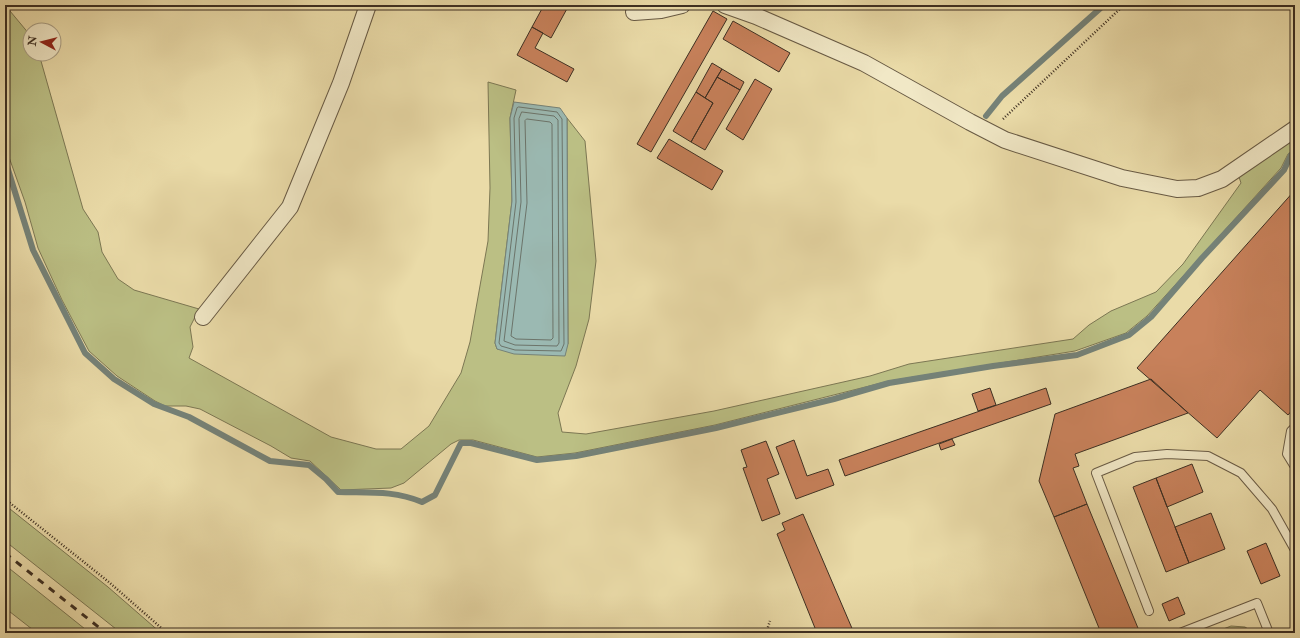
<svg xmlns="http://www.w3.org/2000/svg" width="1300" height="638" font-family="'IM FELL Double Pica',serif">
<rect width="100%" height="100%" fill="#eadba8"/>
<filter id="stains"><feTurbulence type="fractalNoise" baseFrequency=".005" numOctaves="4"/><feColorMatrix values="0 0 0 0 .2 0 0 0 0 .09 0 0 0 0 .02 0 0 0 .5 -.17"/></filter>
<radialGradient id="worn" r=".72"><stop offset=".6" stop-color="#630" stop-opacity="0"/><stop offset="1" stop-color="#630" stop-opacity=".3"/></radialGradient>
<path fill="#bbbf84" stroke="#7c7753" d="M5,5L30,35V54H39L83,209L98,232L102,252L118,279L134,290L199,309L190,327L193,347L189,358L331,437L376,449H401L429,426L461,373L470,342L488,241L490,188L488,82L516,90L510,118L512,201L495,343L497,349L568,344L567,118L585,141L596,261L589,319L576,366L558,413L562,432L586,434L714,411L870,376L909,364L1073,339L1089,325L1111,311L1156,292L1183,264L1241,183L1238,174L1295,138V150L1288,154L1281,168L1147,316L1126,333L1075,351L889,381L715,425L575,453L537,457L473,440H459L451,444L404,483L391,488L341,490L310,461L291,458L271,446L200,409L186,406H165L155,401L117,376L89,351L62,300L38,248L25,202L5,146Z
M5,505L108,587L161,633H121L5,541Z
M5,565L90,633H37L5,608Z
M1231,626L1245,627L1254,633H1213Z"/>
<path fill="#9bb9b2" stroke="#758278" d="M514,102L560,108L567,118L568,344L565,356L514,354L497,349L495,343L512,201L510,118Z"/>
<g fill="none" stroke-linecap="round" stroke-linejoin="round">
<path stroke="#6c746a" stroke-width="1" d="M519,107L557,112L562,119L564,344L561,351L515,350L501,346L499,343L516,202L514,118L517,108Z
M522,112L554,116L558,120L559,343L557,346L515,345L504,341L521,202L519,119Z
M527,119L550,122L552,124L553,338L551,340L516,339L511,336L527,203L525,121Z"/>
<path stroke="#758278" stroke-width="6" d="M986,116L1002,96L1104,5
M5,160L33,250L85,353L114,379L154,404L189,417L270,461L309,465L326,479L338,492C368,493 393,490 422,502L435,495L461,443H471L537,460L576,456L716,428L834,399L889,383L993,366L1077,355L1129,335L1151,317L1202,258L1284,170L1291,155L1295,153"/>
</g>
<path fill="#c8815b" stroke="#3d2f22" d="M544,5H569L551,38L532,27Z
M713,11L727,19L651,152L637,144Z
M733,21L790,53L779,72L723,39Z
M532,27L543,33L535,48L574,69L567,82L517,55Z
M712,63L722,69L705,98L696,92Z
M722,69L744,82L740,90L717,77Z
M717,77L740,90L705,150L691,142L713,103L705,98Z
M755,79L772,89L743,140L726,129Z
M696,92L713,103L691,142L673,131Z
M669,139L723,171L712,190L657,158Z
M1295,190V407L1288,415L1260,390L1217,438L1137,368Z
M1151,379L1188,413L1075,454L1079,466L1073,468L1087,504L1054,517L1039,481L1055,414Z
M990,388L996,405L978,411L972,394Z
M1046,388L1051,404L845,476L839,460Z
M952,439L955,445L941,450L939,444Z
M794,440L807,476L828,469L834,485L796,499L776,447Z
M766,441L779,474L767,479L780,514L762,521L743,468L747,467L741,450Z
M1192,464L1203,492L1167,507L1156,478Z
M1156,478L1189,563L1166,572L1133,487Z
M1087,504L1140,633H1101L1054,517Z
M1211,513L1225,549L1189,563L1175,527Z
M803,514L854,633H817L777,534L785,530L782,523Z
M1266,543L1280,576L1261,584L1247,551Z
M1178,597L1185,614L1169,621L1162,604Z"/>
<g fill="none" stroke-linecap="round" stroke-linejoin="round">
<defs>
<path id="lane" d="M1295,427L1291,431L1287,454L1295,467
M1149,611L1096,473L1135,457L1167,454L1208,456L1241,473L1272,509L1295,550
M1180,633L1257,603L1269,633"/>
<path id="street" d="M725,5L756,16L864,63L970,122L1005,140L1122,178L1177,189L1198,188L1222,179L1295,129
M634,12L661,10L682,5
M203,317L290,207L341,83L368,5"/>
</defs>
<use href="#lane" stroke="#685a44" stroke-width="10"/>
<use href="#street" stroke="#685a44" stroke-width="18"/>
<path stroke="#3d2f22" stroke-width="2.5" stroke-dasharray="1 2" stroke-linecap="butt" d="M1003,119L1124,5
M5,499L110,583L167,633
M766,633L770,621"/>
<use href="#lane" stroke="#f1e8c6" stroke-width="8"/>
<use href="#street" stroke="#f1e8c6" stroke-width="16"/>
<path stroke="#3d2f22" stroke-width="3" stroke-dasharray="7 7" stroke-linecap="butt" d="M5,553L106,633"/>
</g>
<rect width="1300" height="638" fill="none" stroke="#eadba8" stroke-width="20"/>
<rect x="6" y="6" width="1288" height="626" fill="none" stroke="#3d2f22" stroke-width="2"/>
<rect x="10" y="10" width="1280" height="618" fill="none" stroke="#3d2f22"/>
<g transform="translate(42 42) rotate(277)"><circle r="19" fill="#f1e8c6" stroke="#a99e84"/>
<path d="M0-3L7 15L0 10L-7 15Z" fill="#8f2418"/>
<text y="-6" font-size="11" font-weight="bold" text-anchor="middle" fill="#3d2f22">N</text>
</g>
<rect width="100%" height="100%" filter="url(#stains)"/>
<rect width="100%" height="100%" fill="url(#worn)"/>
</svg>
